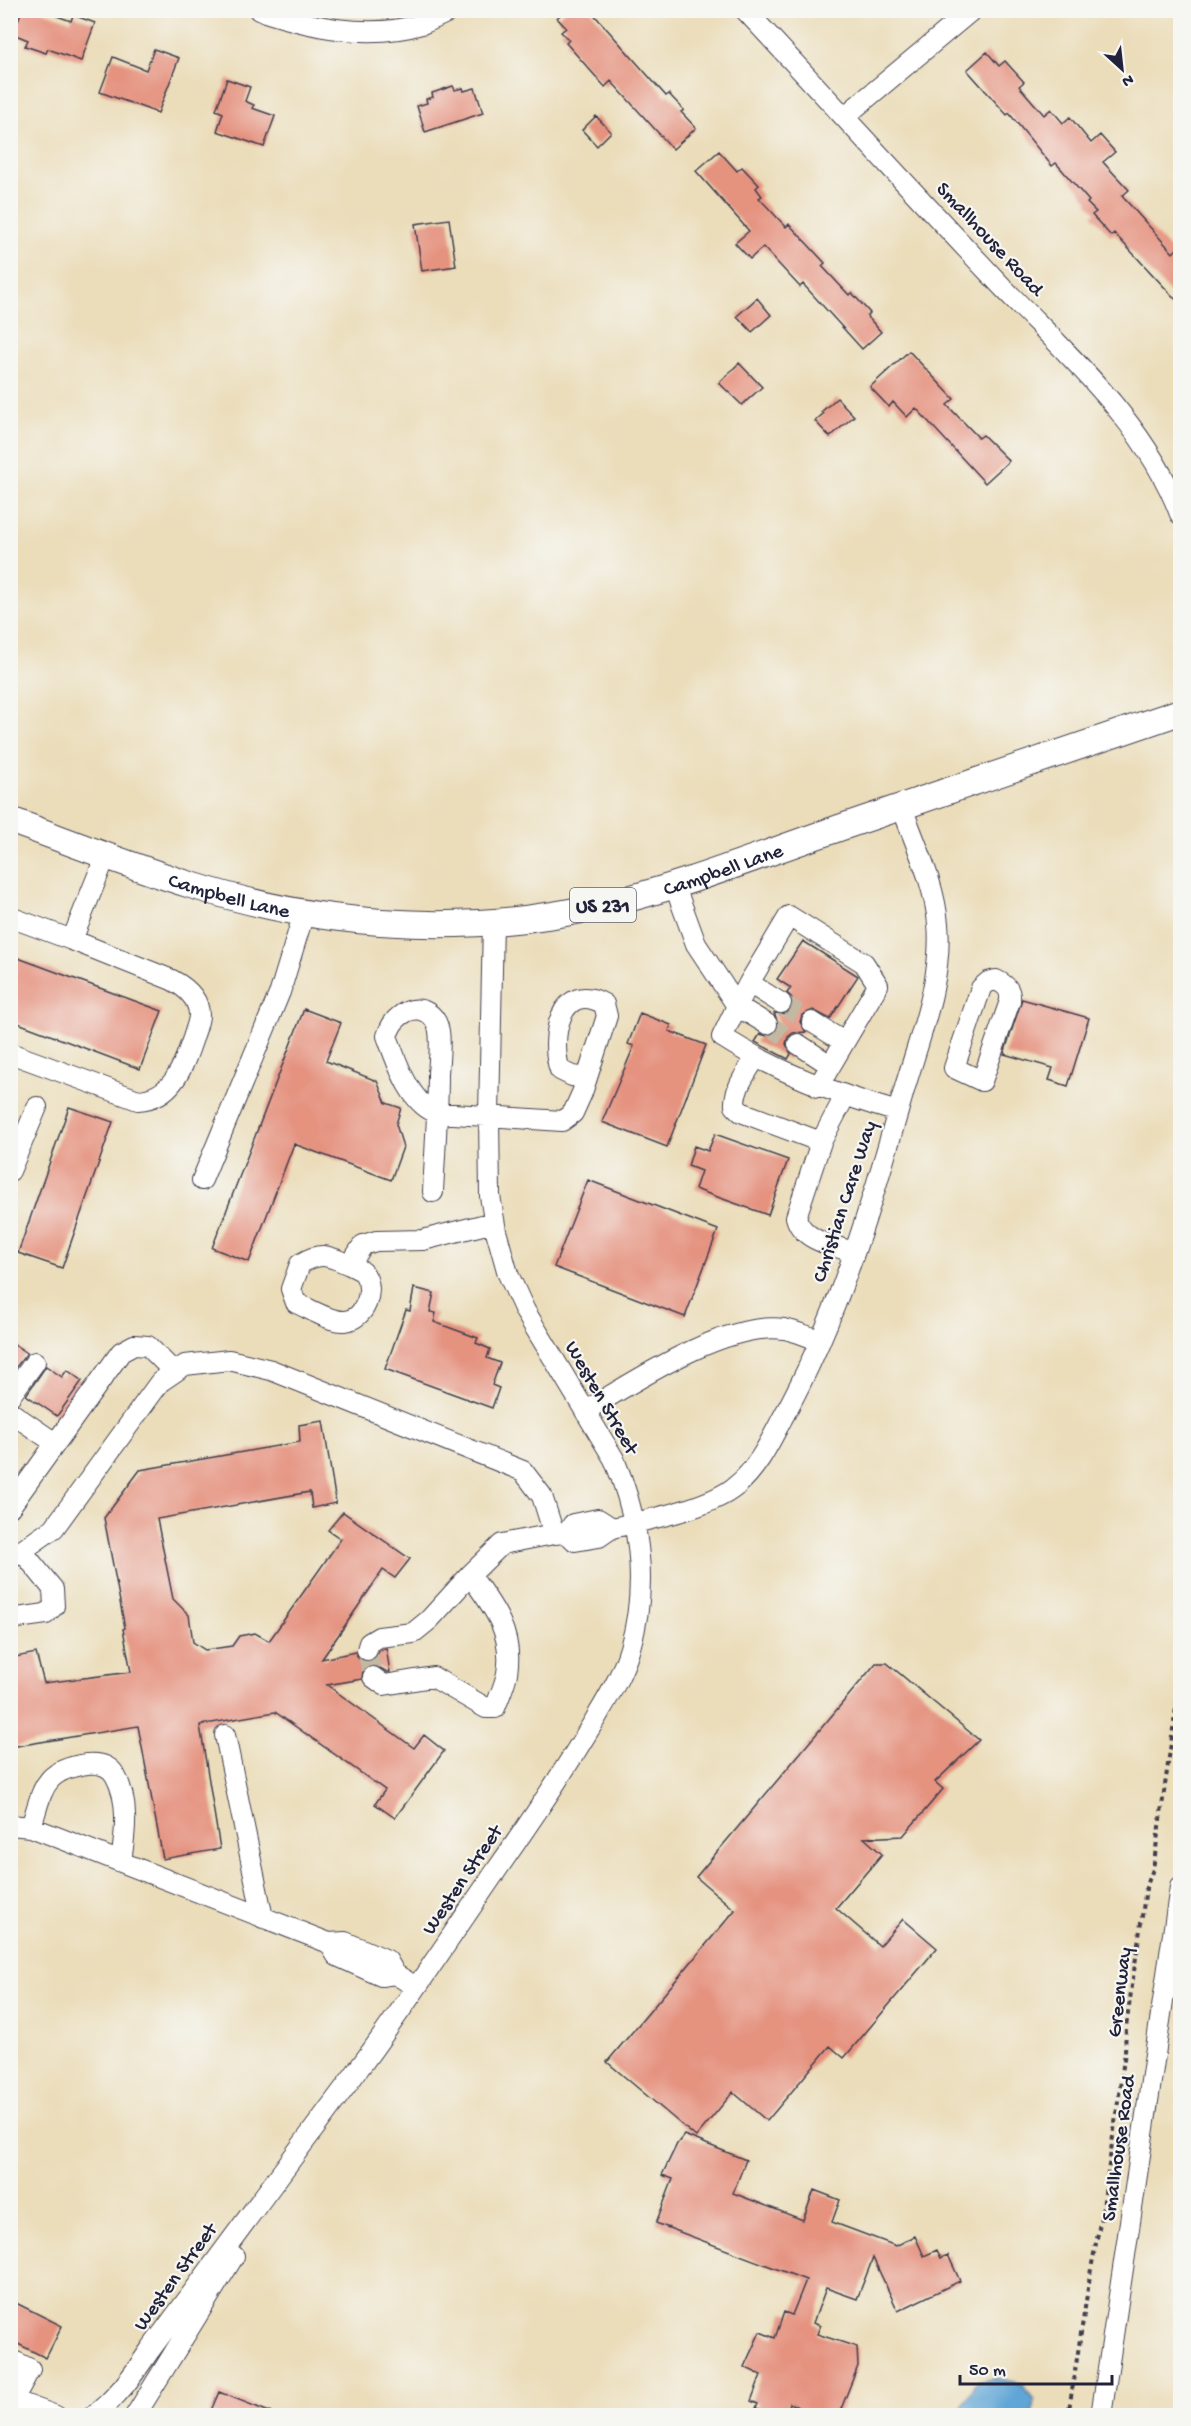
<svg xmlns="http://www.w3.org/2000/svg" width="1191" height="2426" font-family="'Gochi Hand',sans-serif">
<rect width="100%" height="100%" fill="#f6f6f2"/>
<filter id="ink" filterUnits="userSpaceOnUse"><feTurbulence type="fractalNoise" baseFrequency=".0167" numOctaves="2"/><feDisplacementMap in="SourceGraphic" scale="12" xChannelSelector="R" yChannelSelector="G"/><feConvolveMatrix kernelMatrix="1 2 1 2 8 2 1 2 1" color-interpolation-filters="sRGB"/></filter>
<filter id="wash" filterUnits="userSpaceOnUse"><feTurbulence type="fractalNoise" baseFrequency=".008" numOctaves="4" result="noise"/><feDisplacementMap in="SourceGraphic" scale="24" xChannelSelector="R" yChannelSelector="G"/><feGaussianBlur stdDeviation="1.35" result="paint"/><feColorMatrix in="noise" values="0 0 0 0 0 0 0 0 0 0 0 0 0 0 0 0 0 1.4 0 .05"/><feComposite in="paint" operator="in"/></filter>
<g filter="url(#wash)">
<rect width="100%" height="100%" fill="#ebddba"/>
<path fill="#5ea5d5" stroke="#406488" stroke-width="1.5" d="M995,2378L1023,2384L1034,2401L1032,2415H957L977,2382Z"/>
<g id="blocks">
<path fill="#e5927f" d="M22,10H40L71,21L73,15L95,23L81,61L48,49L46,53L25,46L28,40L13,34Z
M565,10H590L666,96L669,94L684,110L681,112L696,128L673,149L611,81L605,87L566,43L569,40L561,32L566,28L557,18Z
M154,49L179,58L158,113L100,92L113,57L146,70Z
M987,52L999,66L1005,61L1024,82L1019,86L1044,115L1051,109L1063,123L1070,117L1091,143L1100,135L1115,152L1103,162L1129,190L1122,196L1173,253L1180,246V304L1114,233L1111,236L1092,215L1096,212L1087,203L1089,201L1056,163L1052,166L1009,113L1007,115L967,70Z
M227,79L250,87L245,101L254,105L252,108L275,116L264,147L217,131L223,113L216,110Z
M453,86L455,90L463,88L464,91L475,88L483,113L425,132L417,106L427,103L426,99L433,97L432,93Z
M596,116L611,132L597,146L582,130Z
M719,151L737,171L742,167L759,185L756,188L762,196L759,198L786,227L789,224L825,263L822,266L849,295L852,293L870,313L867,316L881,332L862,349L803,284L800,287L763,247L750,259L735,243L749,231L696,171Z
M449,219L456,266L422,271L415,224Z
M757,298L771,315L752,332L737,316Z
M909,351L954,399L947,405L979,438L983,435L1009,461L985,483L916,408L907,417L893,402L889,407L870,387Z
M739,363L762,387L742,405L719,383Z
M837,398L854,416L830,437L815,421L823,414L821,412Z
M803,941L858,976L830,1019L813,1010L802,1015L800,1022L806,1032L793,1033L788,1037L786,1044L791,1054L788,1059L755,1042L760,1034L767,1036L777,1031L779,1024L774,1013L786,1014L791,1009L792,998L787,993L791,988L777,979Z
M10,955L162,1011L140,1069L10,1020Z
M1022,999L1089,1018L1068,1086L1049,1080L1053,1068L1004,1054Z
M304,1009L341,1023L326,1061L377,1081L386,1103L401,1108L396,1124L403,1147L391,1180L294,1144L249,1262L212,1248Z
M640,1013L671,1025L669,1031L706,1045L667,1147L602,1122L634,1046L628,1044Z
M69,1107L113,1122L62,1268L18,1253Z
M715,1134L788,1160L768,1215L695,1189L701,1171L688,1166L694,1146L708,1151Z
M588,1180L718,1230L685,1317L554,1267Z
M414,1288L434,1293L430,1312L436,1313L434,1322L478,1338L476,1343L490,1349L487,1358L500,1363L492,1385L499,1388L492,1408L385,1369L406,1310L410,1311Z
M10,1342L27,1353L10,1375Z
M46,1366L62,1377L67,1370L82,1381L57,1416L26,1395Z
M323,1421L336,1503L312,1508L310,1492L157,1519L173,1599L189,1615L193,1642L205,1650L232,1646L239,1636L255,1633L269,1641L341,1539L328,1530L343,1512L410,1559L395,1578L383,1570L322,1659L355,1652L359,1659L369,1662L376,1658L379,1651L386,1648L390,1672H387L375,1665L369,1666L363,1670L362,1679L327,1685L414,1748L424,1735L444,1751L395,1818L375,1804L385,1790L275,1712L200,1725L220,1849L163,1859L138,1726L10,1747V1658L36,1653L44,1683L131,1672L123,1629L125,1628L104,1518L140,1470L300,1442L299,1425Z
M876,1663H887L979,1740L935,1782L943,1789L903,1836L864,1838L882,1854L836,1908L880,1946L903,1919L937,1948L844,2058L830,2046L767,2121L733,2092L696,2137L607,2062L735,1910L696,1877Z
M684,2135L746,2160L733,2193L803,2220L814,2190L840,2200L832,2222L896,2246L915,2236L924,2256L937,2250L941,2258L948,2255L960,2281L898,2311L873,2258L857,2299L826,2288L813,2323L820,2326L817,2334L857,2347L858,2366L841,2409L836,2415H814L790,2403L786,2415H776L756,2408L758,2404L751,2401L761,2375L744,2367L760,2332L775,2338L784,2312L792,2315L806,2280L656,2223L673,2179L662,2175L677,2144Z
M10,2300L62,2326L46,2358L10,2340Z
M219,2392L277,2415H209Z"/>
</g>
</g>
<g filter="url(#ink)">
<use href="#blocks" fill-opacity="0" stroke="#403e4e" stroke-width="1.5"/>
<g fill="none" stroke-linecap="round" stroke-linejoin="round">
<path stroke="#c3b8a1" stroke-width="20" stroke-dasharray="20 10" stroke-linecap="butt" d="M781,1003L812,1022
M767,1024L798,1044
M367,1650L373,1677"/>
<defs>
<path id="minor" d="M259,10C311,27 368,40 422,24C432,20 442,15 452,10
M745,10C828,99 910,189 993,277C1061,350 1144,418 1180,514
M844,117L972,10
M674,884L696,944L737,1006L722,1037C777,1072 836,1094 898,1112
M10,917L72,940L106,855
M996,980C1006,985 1011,989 1010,1001L982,1081L954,1068L981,988L988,982Z
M749,983L781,1003
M812,1022L844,1042
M767,1024L737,1006L749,983L789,916L864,963L878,985L818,1087
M798,1044L830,1065
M10,1053L138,1100C173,1098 183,1067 193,1038C195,1031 199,1022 199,1015C199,998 185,987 172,980L72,940
M755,1058C747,1073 734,1088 735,1106L741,1112L821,1142L796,1217C802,1241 834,1246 854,1252
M821,1142L845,1096
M10,1171L37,1107
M202,1180L280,992L304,913
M433,1192C435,1152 438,1113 438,1073C439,1060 441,1044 439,1031C436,1014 422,1005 406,1012C395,1018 391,1025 387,1036C396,1060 410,1106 438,1113L562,1121L573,1113L582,1093L607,1016L604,1004C560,979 549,1039 560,1070L572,1076L587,1078
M350,1265C328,1256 322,1251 300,1264L291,1289L296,1303C310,1309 330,1322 345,1321C365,1319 375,1291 365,1275C363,1270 355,1268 350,1265L363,1245L376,1241L423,1240L494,1222
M10,1396L35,1362
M585,1411C635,1381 725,1321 784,1329C796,1331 808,1337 820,1340
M10,1412L55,1443
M10,1507L121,1352L134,1345L148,1346L174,1372
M612,1528L598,1519L573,1524L567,1533L575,1541L599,1537L612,1528C647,1520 710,1508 736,1486C757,1469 770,1442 782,1419C839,1316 873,1200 905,1087C920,1036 943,978 938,924C935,884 915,844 902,807
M10,1559L54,1528L160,1382L185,1365L229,1360L271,1370L523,1471L542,1496L554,1534
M10,1619L46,1614L54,1606L53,1589L22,1551
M367,1650L369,1643L379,1637L413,1633L429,1620L470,1575L502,1544L554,1534L567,1533
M373,1677L384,1685L433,1677L486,1708H495C499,1697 505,1685 507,1673C514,1633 492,1605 470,1575
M225,1735L263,1918
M10,1825L31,1827L329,1943L345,1942L387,1960L395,1974L416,1987
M31,1827C43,1790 42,1770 87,1764C98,1763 109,1765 115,1775C130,1801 125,1835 121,1862
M329,1943L337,1956L381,1976L395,1974
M10,2359L30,2369L13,2400
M10,2399L56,2416
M93,2416C118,2397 133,2375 150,2350C219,2256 288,2164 357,2071C406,2005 451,1936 498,1868C531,1821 563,1773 593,1723C607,1699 622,1676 630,1648C649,1584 639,1519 614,1459L525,1311L508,1274L496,1231L490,1196L489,1115L493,922
M135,2416L234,2256
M1101,2416L1180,1887"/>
<g id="major">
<path id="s1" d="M10,820C116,859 220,903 332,917C421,929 512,926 600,906C681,887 760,855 839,828C953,789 1067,750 1180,712"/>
</g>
</defs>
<use href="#minor" stroke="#403e4e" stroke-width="22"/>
<use href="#major" stroke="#403e4e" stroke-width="28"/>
<path stroke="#403e4e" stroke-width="4" stroke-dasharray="4.5 4.5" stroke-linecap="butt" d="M1068,2416L1091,2269L1103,2207L1125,2052L1126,2027L1146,1888L1153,1869L1180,1680"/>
<use href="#minor" stroke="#fff" stroke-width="20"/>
<use href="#major" stroke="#fff" stroke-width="26"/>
</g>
</g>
<g text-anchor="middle" stroke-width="4.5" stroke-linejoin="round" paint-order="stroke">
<rect fill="#f6f6f2" stroke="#626272" stroke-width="1.5" x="570" y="888" width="66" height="34" rx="4.5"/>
<g font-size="20" font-weight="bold" fill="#22223b">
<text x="603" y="912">US 231</text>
</g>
<g font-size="21" fill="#22223b" stroke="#f6f6f2">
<text transform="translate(991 238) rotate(47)" y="7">Smallhouse Road</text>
<text dy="7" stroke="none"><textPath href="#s1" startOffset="735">Campbell Lane</textPath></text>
<text dy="7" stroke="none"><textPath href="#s1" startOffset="232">Campbell Lane</textPath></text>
<text transform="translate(843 1201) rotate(-72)" y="7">Christian Care Way</text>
<text transform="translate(603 1397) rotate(60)" y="7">Westen Street</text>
<text transform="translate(461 1879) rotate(-56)" y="7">Westen Street</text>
<text transform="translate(1118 1992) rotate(-83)" y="7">Greenway</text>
<text transform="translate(1117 2148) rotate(-82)" y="7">Smallhouse Road</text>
<text transform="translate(174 2276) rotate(-54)" y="7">Westen Street</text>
</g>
</g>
<rect width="1191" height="2426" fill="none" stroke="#f6f6f2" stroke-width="36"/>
<g transform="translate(1122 69) rotate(153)" stroke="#f6f6f2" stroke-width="4.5" paint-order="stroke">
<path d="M0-4.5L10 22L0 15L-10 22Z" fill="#22223b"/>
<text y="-9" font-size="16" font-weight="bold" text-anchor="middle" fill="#22223b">N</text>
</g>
<path d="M960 2375v9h152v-9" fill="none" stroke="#22223b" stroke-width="3"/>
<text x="969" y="2375" font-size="18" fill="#22223b" stroke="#f6f6f2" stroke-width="4.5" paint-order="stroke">50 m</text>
</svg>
